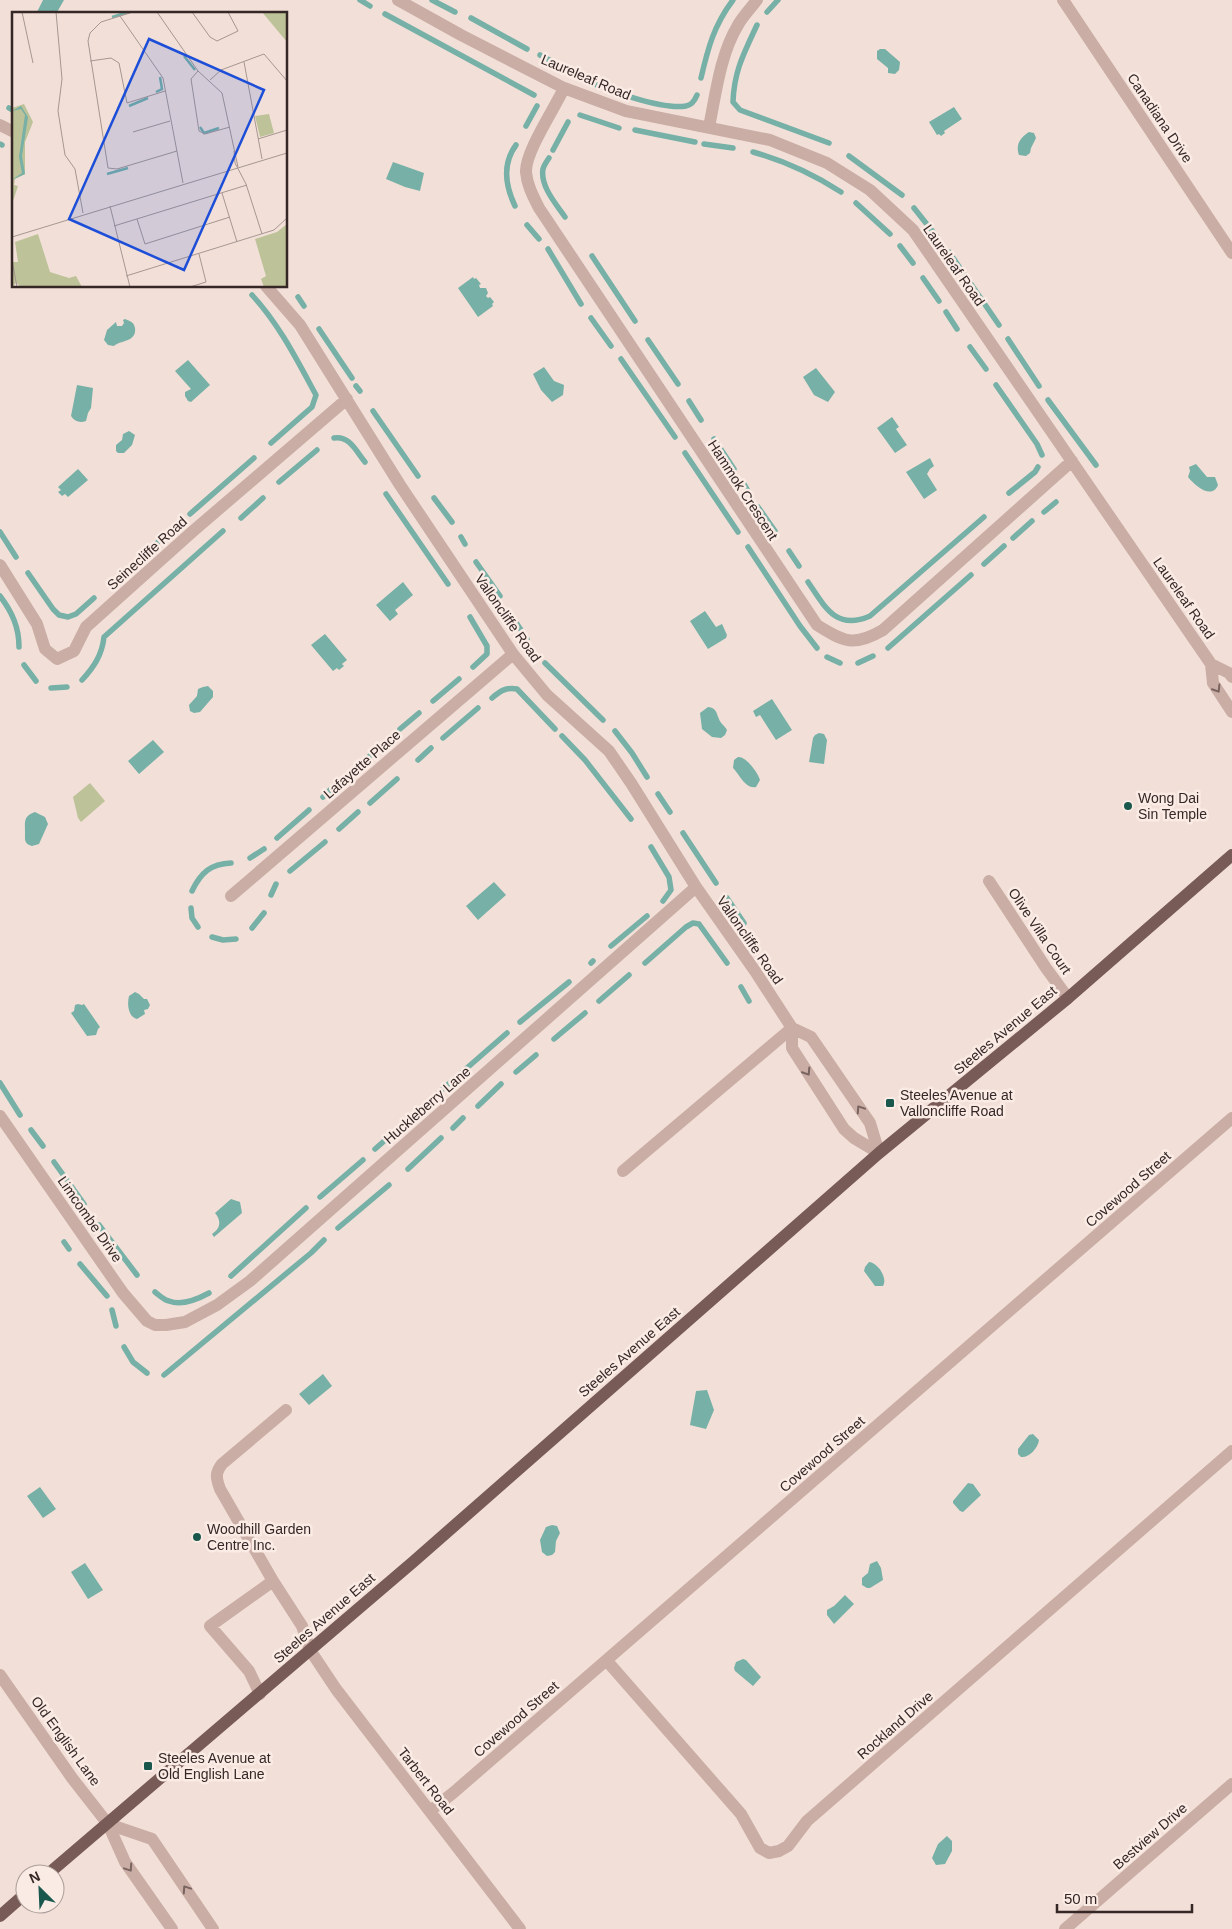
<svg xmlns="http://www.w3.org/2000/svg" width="1232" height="1929" font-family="Arial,sans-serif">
<rect width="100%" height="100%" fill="#f2e0d8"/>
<path fill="#bdc298" d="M90,783L105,801L81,822L78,818L73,797Z"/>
<path fill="#76b0a6" d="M43,0H64L56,14L37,12Z
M880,49H885L900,62L899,70L895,74L888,73V68L877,59V51Z
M954,107L962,119L944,131L945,133L941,136L939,134L937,135L929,122Z
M1029,132L1034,133L1036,138L1031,148L1030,153L1026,156L1019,155C1015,144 1021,137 1029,132Z
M393,162L424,173L420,191L405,187L386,179Z
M473,277L474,279L476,278L481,284L479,285L480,288H486L488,293L486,296L488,298L490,297L494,302L492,304L493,306L478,317L458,288Z
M125,319C130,321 134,322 135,328C137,342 120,340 114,346L108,345L104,340L107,330L116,322L117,326H122L124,323L123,320Z
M188,360L210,385L191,402L188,401L185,396V392L191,389L175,371Z
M544,367L554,381L564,385L563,395L552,402L541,390L533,374Z
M816,368L835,392L828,402L814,395L803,377Z
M77,385L93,388L91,408L88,413L86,421C80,423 75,422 71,416Z
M892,417L899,427L896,429L907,445L895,453L877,428Z
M129,431L135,435L132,445L124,453H118L116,451V445L122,440L123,434Z
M930,458L934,466L930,469L927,474L937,490L924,499L906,472Z
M1196,464L1207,477H1215L1218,485C1212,500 1195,486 1188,477L1190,471L1189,467Z
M78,469L88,480L68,497L65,494L62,496L58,492L61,490L58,487Z
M403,582L413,595L395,610L398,614L390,621L376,605Z
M705,611L716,627L722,624L727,635L726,638L708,649L690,621Z
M325,634L347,660L342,664L344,666L339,670L337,668L333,671L311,645Z
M208,686L213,691V697L200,712L194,713L190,711L189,705L197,696L198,689L203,687Z
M772,699L792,730L776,740L760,715L756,717L753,711Z
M708,707C717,708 716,713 719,719C720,723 725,726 727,730L725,735L721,738L712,737L702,729L700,713Z
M819,733L824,734L827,740L824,764L809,762L813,738L815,735Z
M153,740L164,752L139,774L128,761Z
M738,757C746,756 758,773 760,780L756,787C745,789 740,775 733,768L734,760Z
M35,812L45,817L48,824L39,844L32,846C24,844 25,840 25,833C25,822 23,816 35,812Z
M494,882L506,895L478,920L466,906Z
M135,992L139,994L144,999H147L150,1005L148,1009L144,1010L145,1014L137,1019C128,1017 127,1004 129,996Z
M78,1004L82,1005L84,1004L100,1027L98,1029L96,1035L87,1036L71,1013L74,1011L75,1005Z
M231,1199L240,1202L242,1213L214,1237L212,1234C220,1229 222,1221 215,1213Z
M869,1262C878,1263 888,1278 883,1286H875L864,1271L865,1267Z
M323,1374L332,1386L309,1405L299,1394Z
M707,1390L714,1410L706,1429L690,1425L696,1391Z
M1033,1434L1039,1440C1038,1448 1029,1458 1021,1457L1018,1454V1449L1029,1435Z
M968,1483L973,1484L981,1495L963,1512L960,1511L953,1503V1501Z
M40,1487L56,1509L43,1518L27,1496Z
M552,1525L557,1526L560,1533L556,1541L555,1552L552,1555L547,1556L542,1552L540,1540L546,1527Z
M877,1561L881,1568L883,1580L870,1588H867L862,1585V1578L868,1573L870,1564Z
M85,1563L103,1590L88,1599L71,1572Z
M845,1595L854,1604L834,1624L827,1615V1610L834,1606Z
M743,1659L746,1660L761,1677L753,1686L735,1671L734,1668L736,1662Z
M947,1836L952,1841V1851L945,1864L936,1865L932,1858L938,1844Z"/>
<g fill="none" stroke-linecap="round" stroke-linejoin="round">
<path stroke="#76b0a6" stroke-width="5.5" d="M360,0L370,6
M432,0L455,12
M767,12L778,0
M385,14L534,95
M471,18L527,49
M757,25C744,53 734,71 733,102L740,110L829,143
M540,55L568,70
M701,78C708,48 714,25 733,0
M584,79C606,90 662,110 686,106C692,105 695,100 697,95
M9,108L14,111
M580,115L619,128
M526,126L537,106
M635,130L695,142
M0,144L2,145
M704,144L733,148
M553,150L568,122
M753,152C785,161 813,174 841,192
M849,156L902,195
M549,158C547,161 544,165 543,169C540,186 556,204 565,217
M856,203L890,234
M515,206C505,185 502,164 516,145
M914,208L937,237
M527,225L539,239
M900,246L913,263
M548,249L581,304
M949,252L999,325
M592,256L635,321
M923,278L939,301
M252,295C279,324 297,360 316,395L312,407L271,443
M298,297L304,306
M946,312L957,329
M591,318L611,346
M319,329L352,378
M1008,339L1039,386
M648,340L678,384
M970,347L986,369
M621,359L675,437
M996,385L1037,444L1042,455
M356,386L360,391
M1048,400L1096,465
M689,401L701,420
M373,411L418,476
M334,438C349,435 356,451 365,462
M714,439L734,469
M685,453L738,532
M279,482L317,450
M744,484L748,491
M1009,493L1035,472L1038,467
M386,494L448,584
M434,498L452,522
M758,507L775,531
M1044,512L1056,502
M190,514L254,458
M241,518L263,498
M0,532L16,557
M461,537L465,544
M1013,538L1032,521
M156,544L175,527
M748,547L800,626L817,648
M789,551L799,566
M476,562L500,596
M984,564L1004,546
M28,573L53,609L59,615L68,617L76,614L94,598
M808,582C825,607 836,631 870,616L984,517
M110,585L142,557
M0,596C12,612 19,627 19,647
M470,617L487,646V654L473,667
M513,618L527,639
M888,648L971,575
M827,657L840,663
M545,663L603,720
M858,663L873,656
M24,665L36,681
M82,680C94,667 102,655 104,637L223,531
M51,688L67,687
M492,698C500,691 506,687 517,689L555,729
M433,701L459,679
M400,729L419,713
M615,731L632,753L647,777
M562,736L585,760L631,819
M443,738L478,708
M418,760L431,748
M350,774L384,743
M658,794L670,812
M323,797L334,786
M370,803L397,779
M339,829L358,812
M683,833L716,883
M277,838L309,810
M651,847L669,877L671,890L663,901
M250,858L264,849
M290,871L325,842
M192,891C201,872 211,864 231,863
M271,895L276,884
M727,898L744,923
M191,908L192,918L198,927
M252,928L264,913
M212,937L223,940L236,939
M611,946L647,916
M591,963L593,961
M645,963L686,927L693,923L699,924L727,963
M741,987L749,1001
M599,1001L629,975
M520,1022L569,982
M554,1039L585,1013
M516,1072L536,1055
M0,1083L20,1115
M436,1095L507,1033
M478,1106L501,1084
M453,1128L463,1118
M31,1130L43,1146
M375,1149L421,1109
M54,1162L84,1204
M408,1169L441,1138
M320,1197L363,1160
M99,1225L137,1275
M338,1228L389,1185
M64,1242L69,1249
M80,1264L107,1296
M231,1276L306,1208
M155,1292C159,1295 164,1300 169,1301C182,1306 198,1299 209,1293
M112,1310L116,1326
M124,1347L133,1362L147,1373
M164,1375L311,1253L324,1240"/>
<path stroke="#caada4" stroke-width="12" d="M398,0L461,35L564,88L626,111L770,140L827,163L870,190L913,230L1211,664L1229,673L1232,677
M1063,0L1232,253
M564,88C555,108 525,152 526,172C527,185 533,196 539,208L817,625C844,642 854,647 883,630L1072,461
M0,125L14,132
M709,127C716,93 720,55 738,25C743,16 751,8 757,0
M266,286L300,325L400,485L513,654L547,695L609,751L631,783L696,887L755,971L792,1028L811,1037L870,1123L879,1153
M0,565L37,624L45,649L57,659L74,651L86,627L192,532L347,399
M1211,664L1213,683L1232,712
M989,881L1046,968L1068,998
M231,896L513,654
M792,1028V1048L844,1129L854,1138L879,1153
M0,1116L123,1293L147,1321L155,1325H166L185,1322L217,1305L250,1281L696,887
M623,1171L792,1028
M286,1410L222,1464C215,1473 216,1478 220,1489L273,1581L302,1626L310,1650L336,1689L520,1929
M607,1661L741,1814L760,1848L769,1853L779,1851L788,1846L807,1821L1232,1451
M0,1675L72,1778L108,1824L125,1862L172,1929
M260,1694L249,1671L210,1626L273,1581
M430,1811L453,1793L1232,1118
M108,1824L152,1839L213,1929
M1065,1929L1232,1784"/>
<path stroke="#785a56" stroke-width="12" d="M48,1874L413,1562L879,1153L1068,998L1232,855
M0,1916L25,1894"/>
</g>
<defs><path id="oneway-chevron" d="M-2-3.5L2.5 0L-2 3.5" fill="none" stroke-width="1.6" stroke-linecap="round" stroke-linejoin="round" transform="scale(1.25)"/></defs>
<g stroke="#78635f">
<use href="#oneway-chevron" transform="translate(1217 689) rotate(58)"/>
<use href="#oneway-chevron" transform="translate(807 1072) rotate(57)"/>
<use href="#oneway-chevron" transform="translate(860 1109) rotate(-124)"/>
<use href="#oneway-chevron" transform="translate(129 1868) rotate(56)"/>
<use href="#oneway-chevron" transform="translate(186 1889) rotate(-124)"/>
</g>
<g fill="#1a584e" stroke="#faebe5" stroke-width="2">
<circle cx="1128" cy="806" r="5"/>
<rect x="885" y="1098" width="10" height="10" rx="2.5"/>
<circle cx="197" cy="1537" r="5"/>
<rect x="143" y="1761" width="10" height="10" rx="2.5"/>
</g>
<g text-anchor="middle" stroke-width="5" stroke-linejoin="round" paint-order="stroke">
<g font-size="14" fill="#352726" stroke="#faebe5">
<text transform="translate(586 77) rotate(23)" y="5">Laureleaf Road</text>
<text transform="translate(1160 118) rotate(56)" y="5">Canadiana Drive</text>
<text transform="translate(954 265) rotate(55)" y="5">Laureleaf Road</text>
<text transform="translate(743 490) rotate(57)" y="5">Hammok Crescent</text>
<text transform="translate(147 553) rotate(-42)" y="5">Seinecliffe Road</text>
<text transform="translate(1184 598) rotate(55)" y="5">Laureleaf Road</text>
<text transform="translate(508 618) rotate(55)" y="5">Valloncliffe Road</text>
<text transform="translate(362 764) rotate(-41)" y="5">Lafayette Place</text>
<text transform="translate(1040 931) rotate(56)" y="5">Olive Villa Court</text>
<text transform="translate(750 940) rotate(55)" y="5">Valloncliffe Road</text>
<text transform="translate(1005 1030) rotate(-40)" y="5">Steeles Avenue East</text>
<text transform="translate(427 1105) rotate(-41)" y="5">Huckleberry Lane</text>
<text transform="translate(1128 1189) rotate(-41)" y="5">Covewood Street</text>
<text transform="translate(90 1219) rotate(55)" y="5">Limcombe Drive</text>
<text transform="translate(629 1352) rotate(-41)" y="5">Steeles Avenue East</text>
<text transform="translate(822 1454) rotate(-41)" y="5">Covewood Street</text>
<text transform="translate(324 1618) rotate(-41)" y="5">Steeles Avenue East</text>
<text transform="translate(516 1719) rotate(-41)" y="5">Covewood Street</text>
<text transform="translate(895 1725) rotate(-41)" y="5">Rockland Drive</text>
<text transform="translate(66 1741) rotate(54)" y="5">Old English Lane</text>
<text transform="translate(426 1781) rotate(52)" y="5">Tarbert Road</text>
<text transform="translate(1150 1836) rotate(-41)" y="5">Bestview Drive</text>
</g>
<g font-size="14" fill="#352726" stroke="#faebe5" text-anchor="start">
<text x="1138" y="803">Wong Dai<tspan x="1138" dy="16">Sin Temple</tspan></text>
<text x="900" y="1100">Steeles Avenue at<tspan x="900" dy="16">Valloncliffe Road</tspan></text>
<text x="207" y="1534">Woodhill Garden<tspan x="207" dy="16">Centre Inc.</tspan></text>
<text x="158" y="1763">Steeles Avenue at<tspan x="158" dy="16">Old English Lane</tspan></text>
</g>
</g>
<g transform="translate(12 12)">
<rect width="275" height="275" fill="#f2e0d8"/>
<path d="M250,0H275V30ZM12,92L21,110L13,130V162L3,167L2,173L6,174L0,192V96ZM257,102L262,121L248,125L243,104ZM275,212V275H252L249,267L254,264L243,227L265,220ZM26,222L38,260L57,266L64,264L70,275H9L4,271L0,275V250H6L3,230Z" fill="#bdc298"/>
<path d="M9,94L16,105L10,144L13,162L0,168L10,161L7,145L13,103L9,97L0,99Z" fill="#76b0a6"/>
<path fill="none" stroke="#76b0a6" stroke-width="2.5" d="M100,5L116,0M172,44L183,58M144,80L150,77L148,65M117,94L136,86M188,115L192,121L207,116M95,162L116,156"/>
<path fill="none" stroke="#a69691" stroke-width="1" d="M10,0L21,51M44,0L50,67L46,99L53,143L63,157L71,201M121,0L89,10L78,21L76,29L96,156L105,157L165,139M145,0L186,59L210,81L226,155M180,0L198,25L205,29L226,19L216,0M108,4L151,66L171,171M78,49L99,46L107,51L115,91L153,79M232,50L250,147M186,59L179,67L187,119L193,122L218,115M198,68L209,58L252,42L275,69M121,120L158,109M246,127L275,118M222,139L223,151L234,172L250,222M210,181L225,230M98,194L118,275M125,207L133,232L218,205M102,214L235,173M0,225L275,141M0,248L5,275M114,264L262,218L275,206M178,275L194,270L187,242"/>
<path fill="#1d4ed8" fill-opacity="0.15" stroke="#1d4ed8" stroke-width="2.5" d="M137,27L252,78L172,258L57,207Z"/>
<rect width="275" height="275" fill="none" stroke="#352726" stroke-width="2.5"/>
</g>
<g transform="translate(40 1889) rotate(336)"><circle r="24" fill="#faebe5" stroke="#ab9d99"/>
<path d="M0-4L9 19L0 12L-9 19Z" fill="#1a584e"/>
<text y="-8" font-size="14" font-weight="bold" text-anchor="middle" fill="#352726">N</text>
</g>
<path d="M1057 1904v8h135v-8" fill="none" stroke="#352726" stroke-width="2.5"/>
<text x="1064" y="1904" font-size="15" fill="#352726" stroke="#faebe5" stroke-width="4" paint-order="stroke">50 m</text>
</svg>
